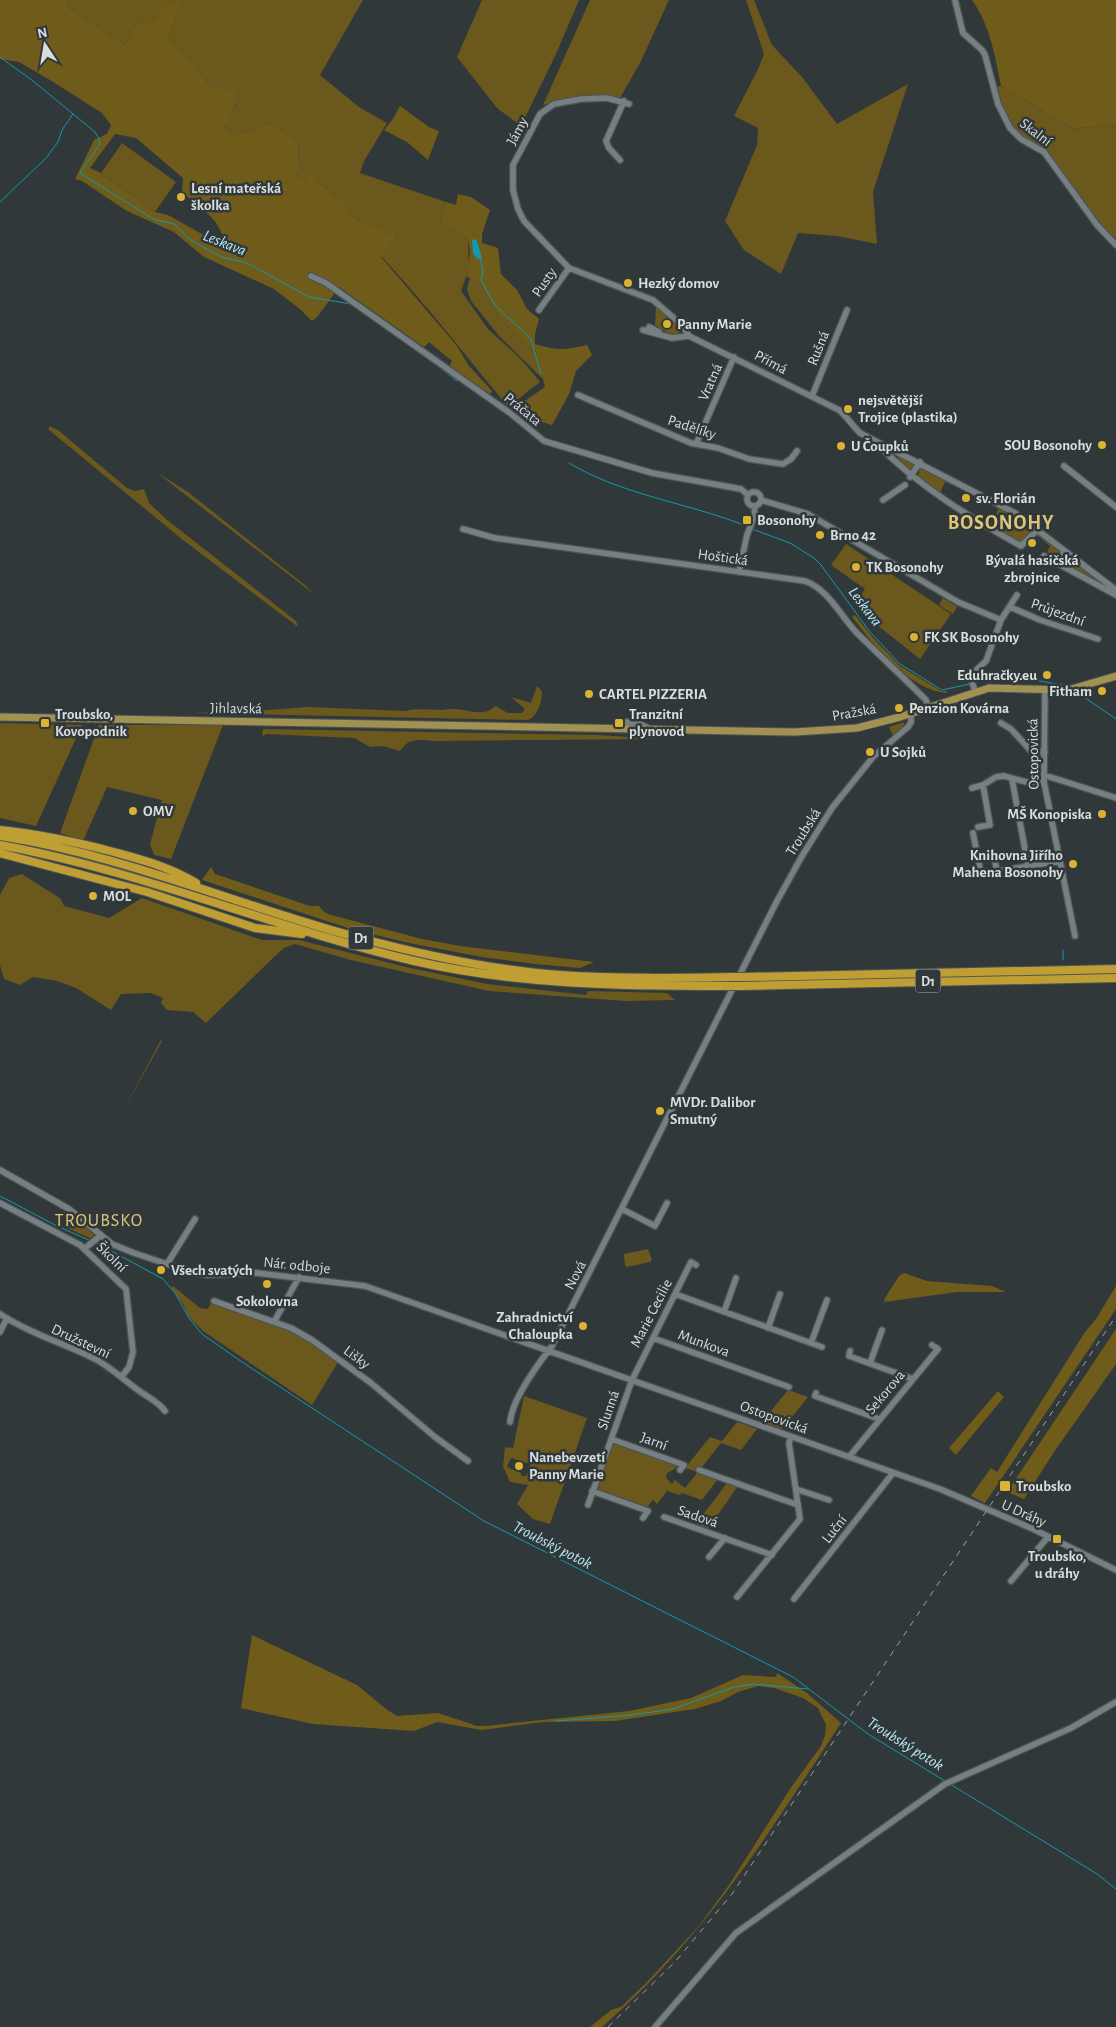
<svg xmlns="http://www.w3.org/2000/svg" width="1116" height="2027" font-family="'Alegreya Sans',sans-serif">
<rect width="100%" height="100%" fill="#31383a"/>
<path fill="#6b581d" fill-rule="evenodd" d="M67,0H363L320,75L359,107L387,123L364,161L360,173L446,202L440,222L461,233L468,240L469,269L461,291L488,329L521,359L540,382L508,407C466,356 426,304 381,256L398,235L386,232V229L362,223L351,215C348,203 342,200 332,194C325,188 317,181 309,175L306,182L296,175L299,169L298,141L271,124L237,135L223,126L236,104L210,86L196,67L168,37L181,4L156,20L136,24L125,45L69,8Z
M482,0H579L556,54L521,126L497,108L457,57Z
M590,0H669L640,63L620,98C593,93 570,97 543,105Z
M746,0H754L772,45L802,77L837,124L908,84L873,192L877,244L837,236L798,233L781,274L744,250L725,221L757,145L758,128L734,116L759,67L764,54Z
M1001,86L1074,129L1112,124L1116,127V243L1100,225L1055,163C1049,143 1025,145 1014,130C1004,119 999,101 996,87Z
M122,143L176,182L155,212L101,173Z
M470,278L479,281L499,317L532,349H535L544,380L499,336L471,301L467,289Z
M656,307L680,326L681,329L678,334L672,336L655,325Z
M49,426L58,430L127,488L135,491L144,489L149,503L166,519L296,621L298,627L183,540L49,430Z
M901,455L916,462L911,471L898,459Z
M923,467L956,484L955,486L945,482L940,493L918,477L920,468Z
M156,472L188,492L306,586L315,595Z
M999,508L1031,531L1019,543L990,526Z
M1039,534L1062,552L1061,554L1054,556L1047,552L1050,546L1037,535Z
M846,544L951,614L920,659L862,613L868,603L860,597L865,589L831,565Z
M1070,556L1093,576L1090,579L1061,564L1064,558Z
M943,598L957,607L953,614L939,605Z
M537,686L542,691C542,701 538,716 528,720L191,713L254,711L308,707L406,711C417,708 430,710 442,710C446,710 449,708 453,709C467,709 484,718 495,706L508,713H522L525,709L511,697L531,703Z
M904,722V725L893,736L889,727Z
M0,723L82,725L36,826L0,818Z
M99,725H223L171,859L154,855L150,844L162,800L107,787L83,841L60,833Z
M263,729L598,735L659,739L435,741C420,740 409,737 400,751L383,746L370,747L354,738L267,734L262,736Z
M22,874L61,899L64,906L109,918L142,898L262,940H299L406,967L487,984L586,995L588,991L667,993L675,1000L626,1001L489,991L351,960L295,944L284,948L274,957L206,1023L193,1012L167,1010L161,1003L163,998L151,993L121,994L111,1010L76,988L57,981L33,977L20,985L4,979L0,965V895L9,878Z
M73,1216L93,1234L94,1236L90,1238L67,1228Z
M648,1249L652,1260L650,1262L627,1267L625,1265L624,1254Z
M173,1286L200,1308L208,1309L212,1300L215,1305L285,1329L317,1347L338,1362L312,1405L203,1331L189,1317L183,1304L171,1288Z
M788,1390L808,1397L782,1429L762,1422Z
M524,1396L587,1418L550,1524L533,1519L517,1504L528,1485L510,1482L503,1466L505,1447L513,1448ZM511,1458L530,1464L529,1471L526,1476H521V1473L507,1467Z
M737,1422L757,1429L741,1450L721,1443L698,1472L718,1479L702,1500L682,1493L680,1495L667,1491L657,1504L653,1500L647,1507L599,1490L598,1485L613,1442L674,1464L677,1466L673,1470L667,1473L666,1478L672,1484L675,1480L685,1488L698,1472L685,1468L710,1437L722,1441Z
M727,1483L738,1486L708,1529L696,1524Z"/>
<path fill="#705c1a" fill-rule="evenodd" d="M0,0H67L69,8L125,45L136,24L156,20L165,4H181L168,37L196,67L210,86L235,91L236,103L224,127L237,135L271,124L298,141L299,169L296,175L306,181L309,174C317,181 325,188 332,194C342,200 348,203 351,215L362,223L386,229V232L398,235L381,257L457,346L469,366L492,391L490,394L454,371L450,365L452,361L429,342L424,347L339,287L318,316L312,321L301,310L274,289L204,257L174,232L127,211L82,181L75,179L94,140L107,134L111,125L102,113L50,80L19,62L0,59ZM115,134L136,138L183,178L182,192C197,205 220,219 223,239L219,241L207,237L168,215L155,212L101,173L90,168Z
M972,0H1116V127L1112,124L1074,129L1001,86C995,56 990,25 972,0Z
M400,106L429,127L439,131L428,160L407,142L384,130L393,119Z
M458,194L471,197L490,210L482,234V243L498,248L501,274L517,290L527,309L539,319L535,334V344C557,351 565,350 587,345L592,355L576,371L569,394L552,425L539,421L537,414L531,410L521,414L517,410L522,403L545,387L535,349H532L499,317L479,281L467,277L470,251L468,240L461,233L440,222L446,202L456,205Z
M855,615L873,638L900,666L941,691H947V693C910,691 873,644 852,617Z
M211,867L215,874L310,906H317L318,905L324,912L331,915L422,939L460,946L594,962L580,968L535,964L482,957L409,943L351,929L202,880Z
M161,1040L162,1041L122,1113Z
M904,1273L927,1281L992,1286L1006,1292H957L884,1302L885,1298L899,1276Z
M1116,1286V1309L985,1503L971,1496L991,1468L997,1472L1085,1332L1096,1319Z
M1116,1329V1364L1054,1452L1024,1499L1007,1492Z
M998,1391L1004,1397L956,1455L949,1448Z
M252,1635L357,1685L386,1709L397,1716L438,1713L477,1726H485L629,1711L691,1698L743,1675L776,1677L777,1673L807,1693L841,1723C768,1834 704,1939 602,2027H590L611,2010L621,2007L644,1985L698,1927L729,1885L790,1789L821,1746L825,1735L826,1725L818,1708L803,1698L774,1688L758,1686L738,1692L721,1701L695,1709L615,1721L543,1722L482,1730L437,1722L414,1731L313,1724L241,1708Z"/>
<path fill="#1199b0" d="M475,239L477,241L482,258L477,259L473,253L472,240Z"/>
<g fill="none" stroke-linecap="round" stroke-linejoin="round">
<path stroke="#1199b0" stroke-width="1" d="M0,57L33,81L95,132L99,139L100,144L80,173L153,219L174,224L192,241L222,257L247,263L309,297L351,304
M0,202L46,158L58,142L62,130L73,114
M480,258L483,270L481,280L494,304L531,339L541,374
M432,361L457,381
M569,463C624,496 690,503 749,527
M752,529L790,543L814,558L821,565L870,632L900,664L942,690L970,684
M976,682L1008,675L1067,686
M1075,691L1116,719
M1063,960V950
M0,1196L57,1226L91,1241
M95,1242L163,1279L175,1293L189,1318L202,1334L242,1362L484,1521L793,1677L868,1734L945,1781
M556,1721L631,1715L673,1709L734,1687L753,1684L808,1689
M950,1784L1097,1874L1116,1889"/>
<defs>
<path id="minor" d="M955,0L963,33L982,50L985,55L998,104L1010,128L1021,139L1044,152L1097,225L1116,245
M629,104L607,98L581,99L554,104L540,114L513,165V190L518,209L524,221L569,268L653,300L682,325L689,336
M620,160L609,148L606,141L624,101
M311,276L326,283L510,413L544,441L652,473L741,489L748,495
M539,310L569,268
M649,327L659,332
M643,330L672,338L689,336L839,410C847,417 852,425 860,433L1015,513L1116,590
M578,395L691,443L718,448L749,459L783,464L791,459L797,451
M812,396L847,310
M876,443C918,486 969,517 1021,546L1038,529
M696,444L734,357
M1064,466L1116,507
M910,477L920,462
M747 499a7 7 0 1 1 14 0a7 7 0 1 1-14 0Z
M761,500L808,514L958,602L1001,620
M883,500L905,485
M463,529L495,538L805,581C829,590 839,614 856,632C879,655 903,677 926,700L928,707
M1044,556L1116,595
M1056,563L1065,551
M739,572L747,535L755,515L754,506
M1010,607L1040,620L1098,639
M1045,690L1044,782L1075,936
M975,691L970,676L986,661L1001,620L1017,595
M626,722L638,723L650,729
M1001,723L1011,729L1031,751L1045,752
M1044,775L1116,798
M1012,779L1028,866
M972,788L983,785L996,777L1004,776L1030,783L1044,782
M978,827L990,825L983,785
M973,833L981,874L1059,861
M994,857L997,871
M0,1170L69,1209L112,1244L134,1253L194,1273L207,1275L257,1273L365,1286L940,1489L1031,1528L1116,1570
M0,1203L80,1245L126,1289L133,1352L129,1367L122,1376
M622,1209L655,1226L667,1203
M84,1249L100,1236
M167,1264L195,1219
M675,1294L822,1347
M214,1301L291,1328L312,1340L371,1383L435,1437L468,1461
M724,1312L736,1278
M0,1314C29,1333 60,1342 91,1357C109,1365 122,1379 138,1390C147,1397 158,1401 165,1411
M274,1322L299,1277
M768,1328L780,1294
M0,1332L7,1318
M653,1338L789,1387
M811,1343L827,1300
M850,1351L849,1356L913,1379
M870,1363L882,1330
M816,1393L815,1396L879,1419
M510,1422C512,1399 538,1364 552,1346L777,901L802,856L832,808L873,757L908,727L911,722V714
M611,1439L684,1465L680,1470
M849,1457L938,1349L932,1345
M699,1470L798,1505
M796,1489L829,1500
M592,1491L648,1511L643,1518
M588,1505L632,1380L691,1262L696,1265
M664,1517L772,1555
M709,1557L725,1538
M1011,1581L1048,1537
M737,1597L800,1519L789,1443L791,1437
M794,1599L893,1473
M655,2027L736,1933L945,1784L1071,1728L1116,1702"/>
<path id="major" d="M0,717L795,732L857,728L900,717L989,688L1068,690L1116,676"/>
<path id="highway" d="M0,830C39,834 76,842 114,852C143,860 170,867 196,883
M0,836C123,855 237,905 356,937C423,955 491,970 560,975C618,979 675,978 733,977
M0,845C141,871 274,928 414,961C518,985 624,986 729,986
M0,853L147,892L255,928L302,934
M745,977L1116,969
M741,986L1116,978"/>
</defs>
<use href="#minor" stroke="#4e5456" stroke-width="8"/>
<use href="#major" stroke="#4e5456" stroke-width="9"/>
<use href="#highway" stroke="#4e5456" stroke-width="10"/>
<use href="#minor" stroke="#767f81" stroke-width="5.5"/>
<use href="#major" stroke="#a29252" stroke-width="7"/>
<use href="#highway" stroke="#bf9e33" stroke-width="8"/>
<path stroke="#9ba1a2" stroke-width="1" stroke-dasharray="6 6" stroke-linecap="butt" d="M608,2027L675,1962L732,1894L1116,1316"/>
<defs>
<path id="highway-bridge" d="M733,977H745
M729,986H741"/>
</defs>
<use href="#highway-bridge" stroke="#4e5456" stroke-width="10" stroke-linecap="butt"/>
<use href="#highway-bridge" stroke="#bf9e33" stroke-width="8"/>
</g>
<g fill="#dab333" stroke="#31383a" stroke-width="2">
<circle cx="181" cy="197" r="5"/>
<circle cx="628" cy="283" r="5"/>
<circle cx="667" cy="324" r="5"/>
<circle cx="848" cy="409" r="5"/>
<circle cx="1102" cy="445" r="5"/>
<circle cx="841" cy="446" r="5"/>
<circle cx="966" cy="498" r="5"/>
<rect x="742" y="515" width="10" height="10" rx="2.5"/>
<circle cx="820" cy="535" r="5"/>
<circle cx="1032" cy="543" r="5"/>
<circle cx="856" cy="567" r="5"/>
<circle cx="914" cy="637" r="5"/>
<circle cx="1047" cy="675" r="5"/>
<circle cx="1102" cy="691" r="5"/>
<circle cx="589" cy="694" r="5"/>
<circle cx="899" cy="708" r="5"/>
<rect x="40" y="718" width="10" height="10" rx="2.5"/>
<rect x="614" y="718" width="10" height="10" rx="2.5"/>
<circle cx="870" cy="752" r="5"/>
<circle cx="133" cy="811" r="5"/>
<circle cx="1102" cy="814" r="5"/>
<circle cx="1073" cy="864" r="5"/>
<circle cx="93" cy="896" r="5"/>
<circle cx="660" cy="1111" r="5"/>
<circle cx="161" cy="1270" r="5"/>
<circle cx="267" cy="1284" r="5"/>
<circle cx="583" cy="1326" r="5"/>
<circle cx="519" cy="1466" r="5"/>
<rect x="999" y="1480" width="12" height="12" rx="2.5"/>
<rect x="1052" y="1534" width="10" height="10" rx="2.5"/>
</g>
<g text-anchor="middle" stroke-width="5" stroke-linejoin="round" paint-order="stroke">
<g fill="#31383a" stroke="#a6acad" stroke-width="1">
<rect x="348.5" y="926.5" width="25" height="23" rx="4"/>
<rect x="915.5" y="969.5" width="25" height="23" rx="4"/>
</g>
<g font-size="14" font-weight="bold" fill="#d8ddde">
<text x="361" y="943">D1</text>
<text x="928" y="986">D1</text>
</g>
<g font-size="15" fill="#d8ddde" stroke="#31383a">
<text transform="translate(517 131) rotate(-62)" y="5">Jámy</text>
<text transform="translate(1036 132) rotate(37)" y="5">Skalní</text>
<text transform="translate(544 282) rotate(-55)" y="5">Pusty</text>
<text transform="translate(818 348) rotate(-68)" y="5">Rušná</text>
<text transform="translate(771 362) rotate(28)" y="5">Přímá</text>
<text transform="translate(710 382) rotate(-66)" y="5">Vratná</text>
<text transform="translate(523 409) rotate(39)" y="5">Práčata</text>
<text transform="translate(692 427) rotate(18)" y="5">Padělíky</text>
<text transform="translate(723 557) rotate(8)" y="5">Hoštická</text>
<text transform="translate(1058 612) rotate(20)" y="5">Průjezdní</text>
<text transform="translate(236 708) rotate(1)" y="5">Jihlavská</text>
<text transform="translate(854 712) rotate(-10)" y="5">Pražská</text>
<text transform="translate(1033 754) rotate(-91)" y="5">Ostopovická</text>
<text transform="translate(803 832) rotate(-58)" y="5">Troubská</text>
<text transform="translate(112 1257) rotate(44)" y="5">Školní</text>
<text transform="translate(297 1265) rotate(6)" y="5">Nár. odboje</text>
<text transform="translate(575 1275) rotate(-63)" y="5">Nová</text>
<text transform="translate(651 1313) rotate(-63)" y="5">Marie Cecilie</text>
<text transform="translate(81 1341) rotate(25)" y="5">Družstevní</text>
<text transform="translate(704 1343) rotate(20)" y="5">Munkova</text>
<text transform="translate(357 1357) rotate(36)" y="5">Lišky</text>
<text transform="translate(885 1392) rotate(-50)" y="5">Sekorova</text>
<text transform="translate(608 1410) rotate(-71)" y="5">Slunná</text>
<text transform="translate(774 1417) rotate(20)" y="5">Ostopovická</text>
<text transform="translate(654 1441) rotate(20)" y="5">Jarní</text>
<text transform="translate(1024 1513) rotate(24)" y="5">U Dráhy</text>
<text transform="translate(698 1516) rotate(19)" y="5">Sadová</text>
<text transform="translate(834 1529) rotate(-52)" y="5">Luční</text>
</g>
<g font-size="15" font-weight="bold" fill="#d8ddde" stroke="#31383a" text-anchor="start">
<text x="191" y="193">Lesní mateřská<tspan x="191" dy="17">školka</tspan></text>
<text x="638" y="288">Hezký domov</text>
<text x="677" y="329">Panny Marie</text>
<text x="858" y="405">nejsvětější<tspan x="858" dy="17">Trojice (plastika)</tspan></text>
<text x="1092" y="450" text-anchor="end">SOU Bosonohy</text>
<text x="851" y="451">U Čoupků</text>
<text x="976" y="503">sv. Florián</text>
<text x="757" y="525">Bosonohy</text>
<text x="830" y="540">Brno 42</text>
<text x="1032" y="565" text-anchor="middle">Bývalá hasičská<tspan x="1032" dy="17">zbrojnice</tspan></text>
<text x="866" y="572">TK Bosonohy</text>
<text x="924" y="642">FK SK Bosonohy</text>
<text x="1037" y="680" text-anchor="end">Eduhračky.eu</text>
<text x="1092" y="696" text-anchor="end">Fitham</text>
<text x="599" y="699">CARTEL PIZZERIA</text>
<text x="909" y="713">Penzion Kovárna</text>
<text x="55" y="719">Troubsko,<tspan x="55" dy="17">Kovopodnik</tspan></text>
<text x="629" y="719">Tranzitní<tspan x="629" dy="17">plynovod</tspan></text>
<text x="880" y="757">U Sojků</text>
<text x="143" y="816">OMV</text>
<text x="1092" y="819" text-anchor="end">MŠ Konopiska</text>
<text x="1063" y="860" text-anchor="end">Knihovna Jiřího<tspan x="1063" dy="17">Mahena Bosonohy</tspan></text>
<text x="103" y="901">MOL</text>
<text x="670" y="1107">MVDr. Dalibor<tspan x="670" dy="17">Smutný</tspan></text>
<text x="171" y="1275">Všech svatých</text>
<text x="267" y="1306" text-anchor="middle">Sokolovna</text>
<text x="573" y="1322" text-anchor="end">Zahradnictví<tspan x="573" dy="17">Chaloupka</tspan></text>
<text x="529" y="1462">Nanebevzetí<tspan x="529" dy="17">Panny Marie</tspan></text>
<text x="1016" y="1491">Troubsko</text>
<text x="1057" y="1561" text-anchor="middle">Troubsko,<tspan x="1057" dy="17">u dráhy</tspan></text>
</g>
<g font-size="16" font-style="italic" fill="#b5e8f5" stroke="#31383a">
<text transform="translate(225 242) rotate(22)" y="6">Leskava</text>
<text transform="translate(866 606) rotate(53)" y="6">Leskava</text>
<text transform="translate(553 1544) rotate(27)" y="6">Troubský potok</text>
<text transform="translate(906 1743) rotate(32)" y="6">Troubský potok</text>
</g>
<g font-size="18" letter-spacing="1" fill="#dfc579" stroke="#31383a">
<text x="99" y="1226">TROUBSKO</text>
</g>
<g font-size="20" font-weight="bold" letter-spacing="1" fill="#dfc579" stroke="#31383a">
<text x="1001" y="529">BOSONOHY</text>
</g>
</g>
<g transform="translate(45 45) rotate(348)" stroke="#31383a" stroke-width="4" paint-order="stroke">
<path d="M0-4L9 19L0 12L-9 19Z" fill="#d8ddde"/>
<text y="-8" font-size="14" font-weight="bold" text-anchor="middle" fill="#d8ddde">N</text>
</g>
</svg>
